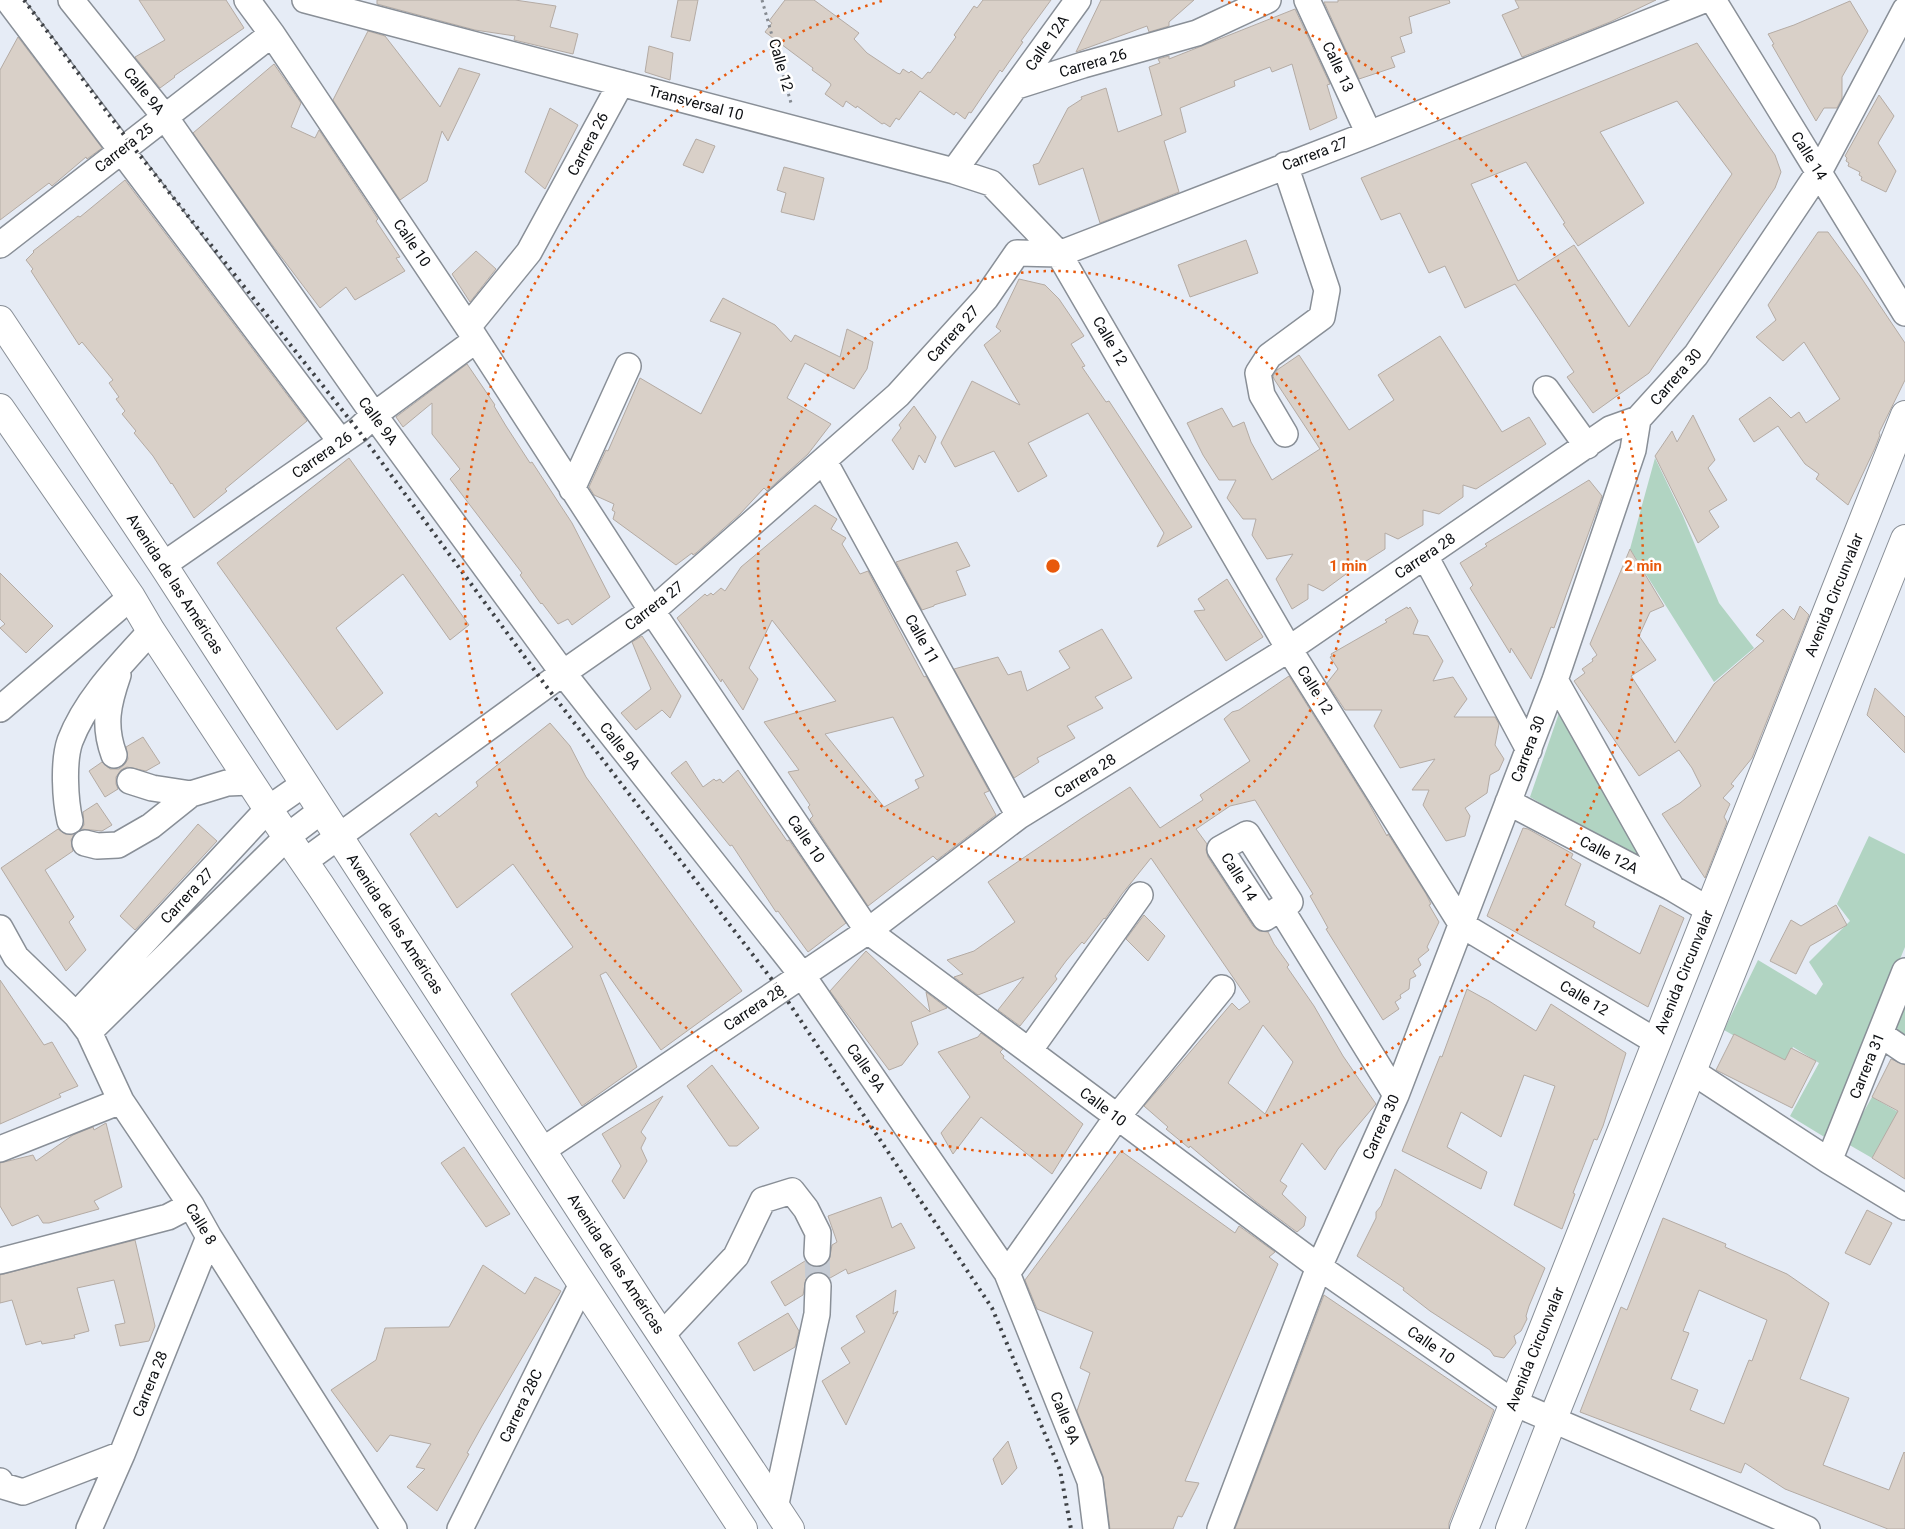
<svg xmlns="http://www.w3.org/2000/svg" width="1905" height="1529" font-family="Roboto,sans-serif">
<rect width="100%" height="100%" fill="#e6ecf6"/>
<path fill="#b1d4c2" d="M1655,458L1683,516L1719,603L1754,648L1714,682L1630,549Z
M1559,713L1647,852L1641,863L1530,797Z
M1869,836L1905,854V947L1826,1138L1790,1116L1819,1063L1793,1047L1784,1064L1724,1030L1758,960L1816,995L1823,984L1809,962L1850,921L1837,904Z
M1905,985V1040L1888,1029Z
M1872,1097L1898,1112L1872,1158L1846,1143Z"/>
<path fill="#d9d0c8" stroke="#b4aba4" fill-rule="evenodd" d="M139,0H226L244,28L174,76L175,77L160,88L135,57L165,40Z
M377,0H515L556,6L550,27L578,34L573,54L514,40L515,36L475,30L377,4Z
M678,0H698L690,41L671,37Z
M785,0H814L859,33L854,39L867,53L897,73L900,74L903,69L909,73L911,71L922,79L928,72L930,73L956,37L954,35L974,6L977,8L983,0H1051L1021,41L1023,42L1011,59L1002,72L1000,70L971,113L969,112L965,119L956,112L954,115L920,91L899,120L896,118L890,127L884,123L882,124L857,106L856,108L846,101L843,107L825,94L831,85L830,83L812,70L813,68L765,32L772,23L769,21Z
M1101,0H1194L1169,22V26L1149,32L1147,26L1076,52Z
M1338,0H1449L1450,3L1409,17L1412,33L1400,37L1405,52L1391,57L1395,67L1359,79L1324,2H1338Z
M1515,0H1656L1610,22L1522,57L1502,15L1519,8Z
M1850,1L1868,31L1842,77V98L1837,108H1824L1816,121L1772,45L1774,44L1768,34L1794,25Z
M1295,9L1330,84L1327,85L1337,118L1310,130L1292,64L1272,72L1270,67L1234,81L1235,86L1180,108L1186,132L1164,141L1179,192L1100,223L1083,168L1039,185L1033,165L1039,163L1068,108L1082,99L1081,97L1106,88L1118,132L1162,115L1149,67L1160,63L1158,59L1169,56V59Z
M368,31L385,36L440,107L459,68L480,74L448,141L442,131L427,181L400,200L333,100Z
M18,37L102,148L87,159L86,157L52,186L49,183L0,220V70Z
M1697,43L1775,155L1781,172L1775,188L1649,373L1593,413L1567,377L1574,372L1515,284L1465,308L1445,266L1429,273L1400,213L1381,220L1361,178ZM1677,101L1732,174L1629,327L1574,245L1518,281L1471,184L1526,162L1565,223L1563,224L1578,246L1644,203L1600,132Z
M649,46L673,53L670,80L645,72Z
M274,64L301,103L291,127L315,138L319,130L378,219L376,221L400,257L396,258L405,271L355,300L346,287L320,308L267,238L193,133Z
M1879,95L1894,116L1878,143L1896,171L1886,192L1861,180L1862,177L1859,175L1860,172L1848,166L1849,163L1846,161L1847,158L1845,156Z
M550,108L578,125L545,189L525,172Z
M696,139L715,146L703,173L683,165Z
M784,167L824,178L814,220L781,212L786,193L777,190Z
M125,180L307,421L225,489L227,491L194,518L172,483L171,484L153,456L134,433L136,431L122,414L125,411L116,399L119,397L109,383L113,380L82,342L79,345L31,271L33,269L26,260L34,252L33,251L78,216L80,217Z
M1818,232H1828L1860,276L1905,343V380L1879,433L1880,435L1875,448L1848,505L1816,479L1819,474L1805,464L1778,426L1754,442L1739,419L1770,397L1791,418L1799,412L1806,423L1840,399L1804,342L1783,361L1756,337L1776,320L1768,305Z
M1246,240L1258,273L1190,297L1178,265Z
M476,251L496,269L470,302L452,274Z
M1019,279L1045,285L1059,299L1084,336L1071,344L1085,366L1082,367L1106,402L1109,401L1192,527L1157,547L1164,533L1088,413L1028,443L1047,476L1018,492L994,451L955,467L941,443L972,381L1020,405L984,345L1001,331L996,327Z
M723,298L775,325L791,342L795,335L840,357L847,329L873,342L867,369L854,389L805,363L787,398L831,424L808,454L767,491L764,488L740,514L696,553L693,555L692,553L676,565L613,519L615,512L612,510L614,504L594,495L589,487L606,450L608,451L640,378L701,414L741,333L710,321Z
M1440,336L1502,432L1529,417L1546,444L1476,489L1463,485V497L1439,514L1423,510V525L1398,539L1385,533V549L1360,565L1346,561V574L1323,591L1308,584V599L1292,609L1276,579L1293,554L1267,559L1252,535L1256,519H1243L1227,498L1236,480H1219L1203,455L1187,423L1222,408L1233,427L1244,422L1251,442L1272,480L1320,449L1274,379L1273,376L1277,370L1299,355L1349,430L1394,400L1378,375Z
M467,364L495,405L494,406L506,426L530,463L532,462L572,523L610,597L572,625L568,619L558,624L542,603L541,604L520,575L522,573L450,479L460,469L432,434V403L403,427L396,417Z
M914,406L936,437L925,463L919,455L913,470L892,440L901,428L899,425Z
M1693,415L1715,460L1708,468L1727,500L1709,511L1719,527L1698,543L1655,456L1672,431L1677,442Z
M349,458L469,625L450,640L403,574L336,628L383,693L337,730L217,563Z
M1589,480L1602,496L1554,628L1551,627L1531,679L1511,648L1510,653L1470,588L1473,585L1460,563L1487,546L1485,544Z
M815,505L837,519L831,529L846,538L842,544L860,574L868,571L924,677L926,676L989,791L984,793L996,815L937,860L933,856L868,906L810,819L813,816L808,807L810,805L788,772L799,770L764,722L836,701L772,620L749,668L758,679L743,710L722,679L721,682L677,618L705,594L707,596L711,593L713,595L721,588L725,591L741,567ZM893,717L924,776L915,780L919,788L884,807L825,734Z
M957,542L970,566L956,571L966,595L934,605V606L922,610L896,562Z
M1630,549L1664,606L1650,612L1639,636L1656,660L1631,676L1675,743L1714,684L1764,641L1756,635L1774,617L1783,609L1794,620L1800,606L1809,615L1752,758L1731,784L1734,786L1723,798L1730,804L1724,817L1727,822L1705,878L1662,814L1680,803L1701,786L1692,768L1679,750L1639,776L1574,681L1585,673L1582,669L1593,661L1592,659L1597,655L1590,644Z
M0,573L53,626L26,653L0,628L5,624L0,619Z
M1227,579L1263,637L1226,661L1194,611L1205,610L1198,599Z
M1407,607L1408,609L1410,607L1418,621L1413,634L1428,636L1443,661L1433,681L1453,677L1467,699L1454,717H1495L1499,724L1495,745L1504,759L1499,770L1490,775L1487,793L1465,808L1470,816L1465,836L1446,841L1423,805L1429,790H1412L1435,759L1400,768L1374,726L1382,710H1345L1327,683L1338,669L1330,657L1332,656L1331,654L1387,622L1385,620Z
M1102,629L1132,678L1095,697L1103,708L1067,726L1075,738L1037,758L1039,762L1014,778L954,669L998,657L1008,675L1021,671L1027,691L1070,668L1059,651Z
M642,636L681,696L670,718L662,710L636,730L621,713L651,689L632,642Z
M1289,676L1368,802L1387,836L1388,834L1426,894L1431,904L1429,905L1439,922L1427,947L1429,950L1418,959L1421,965L1413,971L1416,976L1410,979L1409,989L1400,995L1401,998L1395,1002L1399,1009L1383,1020L1326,929L1328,928L1322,917L1310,896L1313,894L1255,800L1230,806L1196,829L1207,844L1206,850L1208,857L1253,926L1259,931L1268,932L1274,944L1289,965L1287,967L1314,1006L1343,1056L1376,1104L1338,1149L1325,1170L1302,1143L1280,1181L1287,1186L1282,1194L1306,1217L1304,1226L1297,1232L1255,1201L1190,1146L1189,1148L1166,1129L1168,1127L1144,1106L1232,1003L1239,1010L1250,1002L1151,858L1122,894L1105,919L1104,918L1084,944L1082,942L1066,961L1055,976L1057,979L1020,1026L998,1010L1024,977L978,995L954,977L963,974L947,960L974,951L1015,922L988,882L1082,818L1130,787L1160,828L1203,800L1200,795L1250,761L1224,719L1232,712L1239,710ZM1263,1025L1293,1062L1265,1114L1228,1083Z
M1875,688L1905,717V753L1867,715Z
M550,723L570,746L586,777L742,991L661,1050L606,972L600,975L637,1067L582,1106L511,994L573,947L513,864L457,908L410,834L436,813L439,817L478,786L476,782Z
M143,737L160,763L146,771L127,767L121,770L116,777V784L118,789L105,797L89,771L102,762L110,769H119L125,764L128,759L126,747Z
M686,761L703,787L714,779L716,781L720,779L723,783L738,770L787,841L789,840L846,923L808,952L778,911L776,912L732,845L730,846L671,773Z
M97,803L112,825L102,831L81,829L84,825L83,812Z
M198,824L217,841L135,930L120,916Z
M1523,828L1528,829L1573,854L1571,858L1581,864L1565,905L1595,922L1593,927L1640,954L1660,905L1684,918L1648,1007L1487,916Z
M58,829L65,834L74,835L71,840L73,851L45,870L74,917L69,922L86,950L66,971L1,868Z
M1836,905L1847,925L1810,946L1796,974L1770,961L1791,920L1801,926Z
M1144,915L1165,936L1148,961L1126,939Z
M866,951L930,1012L926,992L947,1008L911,1022L918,1044L902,1065L889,1070L830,991Z
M0,980L44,1045L52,1042L78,1086L59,1094L61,1097L0,1124Z
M1467,989L1489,1001L1536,1031L1551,1004L1626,1053L1603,1126L1597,1140L1594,1139L1573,1193L1575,1194L1562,1229L1514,1205L1555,1086L1524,1075L1501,1137L1461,1112L1447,1147L1487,1172L1481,1189L1402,1151L1440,1056L1442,1057Z
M981,1033L1003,1049L1000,1052L1004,1056L1003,1058L1083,1124L1052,1174L981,1117L953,1154L941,1133L970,1097L938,1052L978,1037Z
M1734,1034L1785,1060L1791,1048L1816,1061L1792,1108L1716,1070Z
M1891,1059L1905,1065V1179L1872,1158L1898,1111L1872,1097Z
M712,1065L759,1128L737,1146H729L687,1086Z
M663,1096L641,1132L646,1138L641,1148L647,1161L624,1199L612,1181L621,1166L602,1134Z
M106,1123L122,1187L94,1201L99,1209L49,1223H43L38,1215L12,1226L0,1206V1163L33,1155L36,1161L73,1135L93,1127L94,1130Z
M464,1147L510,1214L486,1227L441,1163Z
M1121,1151L1235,1233L1239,1226L1275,1252L1269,1257L1278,1264L1185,1481L1199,1483L1182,1517L1178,1516L1173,1529H1110L1103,1476L1077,1411L1090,1373L1080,1368L1093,1332L1037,1309L1025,1280Z
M1395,1169L1545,1268L1529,1306L1526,1316L1527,1319L1521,1331L1514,1336L1516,1343L1504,1358L1494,1356L1490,1350L1430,1311L1403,1290L1404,1288L1357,1256L1376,1218V1212L1381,1206Z
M881,1197L892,1228L901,1223L915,1248L848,1274L846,1269L830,1278L825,1274L819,1272L812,1273L806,1279L803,1295L785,1306L771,1282L805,1261L810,1265L817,1267L823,1266L829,1261L832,1245L837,1242L828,1216Z
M1867,1210L1892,1223L1870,1265L1845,1253Z
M1663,1218L1726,1244L1725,1247L1787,1274L1829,1303L1800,1379L1849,1398L1823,1465L1889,1490L1904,1452L1905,1453V1529H1888L1785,1489L1745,1463L1741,1473L1580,1412L1621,1307L1627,1310ZM1699,1290L1767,1320L1752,1361L1749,1360L1724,1424L1690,1410L1698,1390L1671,1379L1689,1333L1683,1331Z
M135,1240L155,1326L149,1341L120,1346L115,1325L125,1323L114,1280L77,1288L89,1331L74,1335L75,1338L42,1344L41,1341L26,1345L12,1300L0,1303V1275Z
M483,1265L525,1294L535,1277L561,1291L482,1426L467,1453L469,1454L437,1511L407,1487L425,1469L416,1467L431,1444L390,1435L377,1452L331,1390L376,1360L385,1328L449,1327Z
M896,1290L893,1314L898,1311L846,1425L822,1381L850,1363L841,1348L865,1332L856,1316Z
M1324,1295L1494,1410L1449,1523V1529H1235Z
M788,1313L799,1331L795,1347L754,1371L738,1343Z
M1008,1441L1017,1468L1002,1485L993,1459Z"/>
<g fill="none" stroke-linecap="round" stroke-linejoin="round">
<path stroke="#c5cbd4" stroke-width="25" stroke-dasharray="25 12" stroke-linecap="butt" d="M817,1253L818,1286"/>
<defs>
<path id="minor" d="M8,0L341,442
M71,0L165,117L374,415L563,673L802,975L1007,1273L1090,1481L1096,1529
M247,0L272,34L468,327L652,611L868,931L1319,1267L1514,1403L1807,1529
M305,0L954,171L991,183L1059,254L1289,649L1462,925L1657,1042
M1307,0L1369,134
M1713,0L1905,313
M1017,86L1083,65L1197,33L1268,0
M1285,165L1327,290L1322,317L1269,356L1258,373L1262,395L1285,434
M954,171L1078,0
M0,245L272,34
M468,327L529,252L621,83
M1546,389L1587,446
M824,461L1019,816
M572,489L628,366
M1425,556L1529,750
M163,565L358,430L374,415L476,340
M1555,680L1672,888
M0,709L131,597
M114,755C103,725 108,704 118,675
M130,781L152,788L191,794
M1508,802L1672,888L1709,910
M70,821C65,800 63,761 70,741C86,699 121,664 151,631
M1247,834L1290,902L1265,918L1220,849Z
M85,843L97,846L118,845L151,826L191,794L227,783L250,782
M305,861L563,673L652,611L898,395L986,298L1017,253L1059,254L1369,134L1704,0
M1281,909L1396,1095
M0,928L16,957L76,1015L89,1032L121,1101L191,1205L209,1237L394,1529
M76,1015L268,809L304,784
M89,1032L288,836L321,811
M1880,1034L1905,1051
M1029,1051L1140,895
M1693,1072L1829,1161L1905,1207
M0,1149L121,1101
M543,1150L868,931L1019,816L1289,649L1610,429L1638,419
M1829,1161L1905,971
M0,1261L168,1217L191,1205
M1007,1273L1117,1117L1222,988
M662,1335L736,1256L763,1200L792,1191L806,1209L818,1233L817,1253
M0,1481L3,1486L23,1492L122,1454
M775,1508L817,1314L818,1286
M89,1529L122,1454L209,1237
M460,1529L582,1284
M1220,1529L1319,1267L1396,1095L1555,680L1633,450L1638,419L1696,355L1819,172L1905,10"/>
<path id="major" d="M0,320L163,565L643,1307L790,1529
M0,408L131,597L151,631L268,809L320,885L743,1529"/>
<path id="highway" d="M1464,1529L1905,415
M1510,1529L1552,1421L1905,539"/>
</defs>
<use href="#minor" stroke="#898f97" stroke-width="28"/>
<use href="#major" stroke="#898f97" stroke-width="30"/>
<use href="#highway" stroke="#898f97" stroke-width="30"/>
<path stroke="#858a91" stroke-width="3" stroke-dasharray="2.5 4" stroke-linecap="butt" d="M762,0L791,103"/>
<use href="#minor" stroke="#fff" stroke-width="25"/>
<use href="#major" stroke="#fff" stroke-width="28"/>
<use href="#highway" stroke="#fff" stroke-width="28"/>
<path stroke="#3e4145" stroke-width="4" stroke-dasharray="2.5 5" stroke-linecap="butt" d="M24,0L130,143L358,430L546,686L783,994L992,1308L1060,1470L1071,1529"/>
</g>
<g fill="none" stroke="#e8590c" stroke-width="2.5" stroke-dasharray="2.5 5">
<circle cx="1053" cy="566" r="295"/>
<path d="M1221 0A590 590 0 1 1 885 0"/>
</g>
<g text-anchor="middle" stroke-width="5" stroke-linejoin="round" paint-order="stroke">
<g font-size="15" fill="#0c0e11" stroke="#fff">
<text transform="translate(1047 43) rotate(-55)" y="5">Calle 12A</text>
<text transform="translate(1093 63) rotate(-16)" y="5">Carrera 26</text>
<text transform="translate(781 65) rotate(74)" y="5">Calle 12</text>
<text transform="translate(1338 67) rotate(65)" y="5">Calle 13</text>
<text transform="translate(144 91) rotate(51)" y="5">Calle 9A</text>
<text transform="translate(696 103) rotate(15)" y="5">Transversal 10</text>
<text transform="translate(588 144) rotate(-62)" y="5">Carrera 26</text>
<text transform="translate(124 148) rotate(-38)" y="5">Carrera 25</text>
<text transform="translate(1315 154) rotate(-21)" y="5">Carrera 27</text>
<text transform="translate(1809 156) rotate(58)" y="5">Calle 14</text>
<text transform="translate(412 243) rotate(56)" y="5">Calle 10</text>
<text transform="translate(953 334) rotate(-48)" y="5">Carrera 27</text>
<text transform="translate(1110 341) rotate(60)" y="5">Calle 12</text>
<text transform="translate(1676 377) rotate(-49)" y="5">Carrera 30</text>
<text transform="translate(378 421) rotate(54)" y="5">Calle 9A</text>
<text transform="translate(322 455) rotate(-35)" y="5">Carrera 26</text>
<text transform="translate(1425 556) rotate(-34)" y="5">Carrera 28</text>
<text transform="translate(175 584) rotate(57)" y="5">Avenida de las Américas</text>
<text transform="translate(1834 595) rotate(-68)" y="5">Avenida Circunvalar</text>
<text transform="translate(654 606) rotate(-38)" y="5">Carrera 27</text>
<text transform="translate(922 639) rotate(61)" y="5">Calle 11</text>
<text transform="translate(1315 690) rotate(58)" y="5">Calle 12</text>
<text transform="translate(620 746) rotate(52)" y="5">Calle 9A</text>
<text transform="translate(1528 749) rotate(-69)" y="5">Carrera 30</text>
<text transform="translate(1085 776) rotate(-32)" y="5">Carrera 28</text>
<text transform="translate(806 839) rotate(56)" y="5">Calle 10</text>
<text transform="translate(1609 855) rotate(28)" y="5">Calle 12A</text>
<text transform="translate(1239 877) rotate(58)" y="5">Calle 14</text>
<text transform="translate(187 896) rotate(-47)" y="5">Carrera 27</text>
<text transform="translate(395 924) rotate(57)" y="5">Avenida de las Américas</text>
<text transform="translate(1684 972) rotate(-68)" y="5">Avenida Circunvalar</text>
<text transform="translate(1584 998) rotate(31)" y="5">Calle 12</text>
<text transform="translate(754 1008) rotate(-34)" y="5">Carrera 28</text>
<text transform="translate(1867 1066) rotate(-68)" y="5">Carrera 31</text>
<text transform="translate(866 1068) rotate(55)" y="5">Calle 9A</text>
<text transform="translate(1103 1107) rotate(37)" y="5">Calle 10</text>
<text transform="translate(1381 1127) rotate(-66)" y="5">Carrera 30</text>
<text transform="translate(201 1224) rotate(59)" y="5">Calle 8</text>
<text transform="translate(616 1264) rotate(57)" y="5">Avenida de las Américas</text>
<text transform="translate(1431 1345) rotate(35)" y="5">Calle 10</text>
<text transform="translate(1535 1349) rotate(-68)" y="5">Avenida Circunvalar</text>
<text transform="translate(150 1384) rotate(-68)" y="5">Carrera 28</text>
<text transform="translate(521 1406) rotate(-64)" y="5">Carrera 28C</text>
<text transform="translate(1065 1418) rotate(68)" y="5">Calle 9A</text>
</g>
</g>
<circle cx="1053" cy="566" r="8" fill="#e8590c" stroke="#fff" stroke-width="2.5"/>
<g font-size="15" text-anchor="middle" font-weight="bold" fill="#e8590c" stroke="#fff" stroke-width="5" stroke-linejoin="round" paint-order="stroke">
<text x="1348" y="571">1 min</text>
<text x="1643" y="571">2 min</text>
</g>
</svg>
